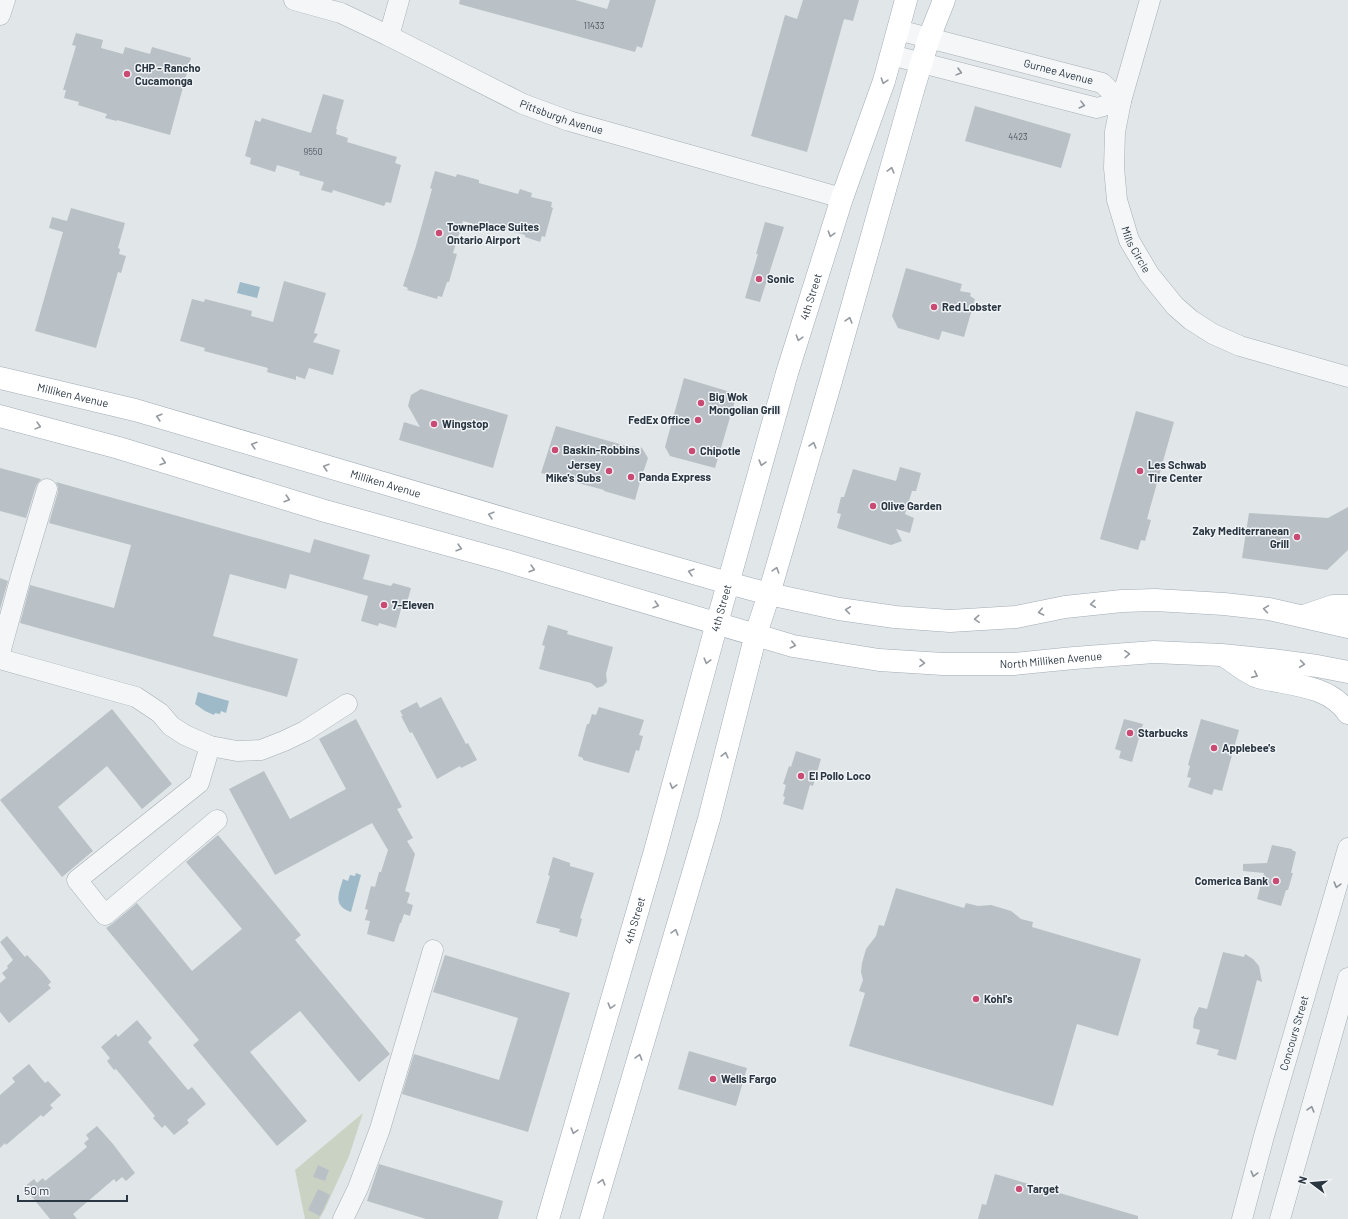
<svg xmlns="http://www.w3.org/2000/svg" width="1348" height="1219" font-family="Barlow,sans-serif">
<rect width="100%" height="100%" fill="#e1e6e9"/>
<path fill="#cad3c3" d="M363,1113L349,1156L324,1211L319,1219H305L295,1170Z"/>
<path fill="#9eb9c8" d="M240,282L260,287L257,298L237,293Z
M198,692L229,701L226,713L221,711L220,714L215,713L214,715L205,711L195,704Z
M356,873L361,875L351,912C332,906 339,893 343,879L348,881L350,875L355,876Z"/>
<path fill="#b9c0c6" d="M460,0H575L607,9L610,0H656L642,48L637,46L635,52L459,4Z
M803,0H859L853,21L844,19L807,152L751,136L785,15L797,19Z
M76,33L103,40L101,48L123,54L125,47L150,54L152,47L191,58L170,135L117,120V121L105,118L107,114L78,105L79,102L64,98L66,90H63L76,46L72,45Z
M323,94L344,100L336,129H337L336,134L348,138L347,142L397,157L395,163L401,165L391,203L386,202L384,206L333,190L332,193L321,190L324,182L299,175L300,172L277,165L275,172L250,164L251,158L245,156L255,120L260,122L262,118L311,133Z
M975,106L1071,134L1061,168L965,141Z
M435,171L456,177L457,174L479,180V183L518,194L520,189L532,193L531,197L552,202L551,207L553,208L545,237L542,236L540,242L525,237V235L500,228L499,231L463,221L453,253L457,254L449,282H447L442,297L438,296L437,299L407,290L408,288L403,286L416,246L432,189L430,188Z
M71,208L125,223L118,248L120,249L119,254L126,256L121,273L118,272L96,348L35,331L63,232L49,228L52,217L67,221Z
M765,222L784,227L760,302L745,298L758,254H756Z
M906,268L962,284L960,291L971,293L970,296L975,299L964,337L942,331L939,340L898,328L892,316Z
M284,281L326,293L314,333L318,334L313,342L340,350L333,375L309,368L305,379L296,376V380L267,372L268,368L204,351L205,348L180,341L192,299L204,302L205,299L252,311L251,316L273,322Z
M684,378L737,394L715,468L670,456L665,447Z
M421,389L508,415L493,468L399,440L404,422L420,427L408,406L411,395Z
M1136,411L1174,422L1147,519L1151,520L1145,541L1141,540L1138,550L1100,539Z
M556,426L630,447L632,446L642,448L648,458L644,470L643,471L635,500L604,491V490L541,473Z
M900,467L921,473L916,491H912L905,514L914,518L910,533L896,529L902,541L891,545L837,528L841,514L837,513L841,497H844L853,469L896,481Z
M0,468L41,479L36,486L26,518L0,511Z
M56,482L310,553L314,539L370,555L363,579L391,586L393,583L411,588L406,606L402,605L396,628L379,623L378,626L361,621L368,596L290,574L286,589L230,574L213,636L298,659L287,697L20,623L30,585L114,608L131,545L49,523L58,492V487Z
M1348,507V550L1327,570L1242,558L1249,513L1328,518Z
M0,578L8,581L0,609Z
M548,625L568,631L567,634L613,647L606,674L607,682L603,686L597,688L591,683L539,669L545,646L542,645Z
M441,697L466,744L468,743L477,760L461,768L460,766L437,779L412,732L410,733L401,716H403L400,711L417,702L420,708Z
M599,707L644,720L639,735L643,736L639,751L636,750L629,773L583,760V758L578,756L587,724H589L592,714L596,715Z
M112,709L172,784L142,809L107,766L58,807L93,851L62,877L0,800Z
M356,719L402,807L397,809L413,838L407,841L415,854L405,891L410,893L407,903L413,905L410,916L404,914L401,923H400L394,942L367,934L370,921L365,920L368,910L365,909L371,886L375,887L379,872H381L388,850L372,823L275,875L229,789L264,771L290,819L346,789L319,739Z
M1124,719L1143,724L1132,762L1119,758L1121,751L1115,749Z
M1201,719L1239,730L1222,791L1214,789L1212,795L1188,787L1191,778L1187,777L1190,766L1188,765Z
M796,751L821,759L813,786L810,785L803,810L783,804L785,797L783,796L786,785L783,784L789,766L791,767Z
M218,835L301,935L295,940L390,1054L359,1082L300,1011L250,1052L307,1121L277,1146L193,1045L199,1040L106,928L112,924L137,903L192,971L242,929L186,862Z
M1272,845L1292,849V850L1296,852L1291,873H1293L1288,890H1286L1281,906L1257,899L1264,873L1243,871V864L1267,863Z
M553,857L570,863V866L594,873L580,918L582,919L577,937L559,932L560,929L536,923L550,876L548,875Z
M896,888L964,908L966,903L978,906L991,905L1011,911L1021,919L1033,922L1032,927L1141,959L1118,1036L1077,1024L1053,1106L849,1046L865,993L859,991L863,980L861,972L862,963L866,949L876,936L879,925L884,926Z
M7,936L25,957L27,955L43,972L51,982L48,985L51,988L9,1023L0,1012V983L6,978L2,973L8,968L7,966L13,960L0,942Z
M1223,952L1244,957L1245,954L1253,959L1259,966L1262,982L1257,980L1236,1060L1217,1055L1219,1050L1196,1044L1200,1030L1193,1028L1194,1018L1199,1007L1207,1009Z
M445,955L570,993L528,1132L402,1094L414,1054L499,1080L518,1018L433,992Z
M137,1020L152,1038L148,1042L188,1090L192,1087L206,1104L187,1120L189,1123L174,1135L165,1125L162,1128L153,1118L155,1116L116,1069L114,1070L107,1061L110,1058L101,1047L116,1034L118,1037Z
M689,1051L747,1068L736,1106L678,1089Z
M29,1064L45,1083L48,1081L61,1095L50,1105L53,1108L43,1117L41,1115L6,1145L5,1143L0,1148V1095L15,1082L12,1078Z
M97,1126L113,1144L135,1173L126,1181L122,1177L116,1182L114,1179L73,1214L77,1219H50L24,1187L34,1179L37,1183L43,1178L45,1181L69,1162L87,1147L84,1143L89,1139L86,1135Z
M379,1164L503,1201L498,1219H426L367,1201Z
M318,1165L329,1170L325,1181L313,1177Z
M995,1174L1138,1216V1219H978L982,1204L986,1205Z
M318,1189L330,1195L320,1216L308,1210Z"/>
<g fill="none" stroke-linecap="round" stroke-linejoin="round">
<defs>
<g id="minor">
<path id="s1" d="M294,0L341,13L389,36L523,104L569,121L842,198"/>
<path id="s2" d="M1150,0L1121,101L1115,132L1114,168L1117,200L1129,240L1149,274L1175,306L1191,320L1213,334L1240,346L1348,377"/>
<path d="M0,15L5,0"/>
<path id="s3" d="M898,30L1102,83L1121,101"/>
<path d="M389,36L399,0"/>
<path d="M891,55L1097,108L1121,101"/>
<path d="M0,653L21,576L47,489"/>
<path d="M0,659L136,697L160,713L171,726L185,735L210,746L237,751L261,750L284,741L305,731L347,704"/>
<path d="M210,746L199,783L77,880L105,915L217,820"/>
<path d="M343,1219L358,1188L380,1129L433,950"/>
<path id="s4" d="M1242,1219L1264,1136L1348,848"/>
<path d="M1280,1219L1348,978"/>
</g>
<g id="major">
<path id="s5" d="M0,378L135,410L519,523L728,583L769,594L839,609L895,617L950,621L1016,617L1065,607L1122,601L1155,600L1224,604L1269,609L1348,627"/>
<path id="s6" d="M0,416L119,448L325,511L503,560L793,646L879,660L943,664H1014L1074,658L1154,652L1222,655L1272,660L1317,666L1348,672"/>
<path d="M1304,616L1333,606H1348"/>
<path d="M1226,657C1235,663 1248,674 1258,677C1288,685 1328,684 1348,713"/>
<path id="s7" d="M548,1219L655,851L717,623L787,373L842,198L884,81L906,0"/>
<path d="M591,1219L709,819L756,634L769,594L831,381L914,87L929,38L944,0"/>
</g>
</defs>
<use href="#minor" stroke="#a6aeb3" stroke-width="21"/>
<use href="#major" stroke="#a1acb5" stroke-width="23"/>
<use href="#minor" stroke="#f4f6f8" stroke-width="20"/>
<use href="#major" stroke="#fff" stroke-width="22"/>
</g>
<defs><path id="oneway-chevron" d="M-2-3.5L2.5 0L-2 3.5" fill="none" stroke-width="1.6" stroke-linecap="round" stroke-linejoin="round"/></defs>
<g stroke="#8f969c">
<use href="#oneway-chevron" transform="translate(959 72) rotate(15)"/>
<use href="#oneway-chevron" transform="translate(1082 105) rotate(14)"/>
<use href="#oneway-chevron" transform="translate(1337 885) rotate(106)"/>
<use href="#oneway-chevron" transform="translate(1311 1109) rotate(-74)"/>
<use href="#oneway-chevron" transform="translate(1254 1174) rotate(105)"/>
</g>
<g stroke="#949aa0">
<use href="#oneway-chevron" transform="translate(884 81) rotate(108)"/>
<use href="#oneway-chevron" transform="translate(891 170) rotate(-75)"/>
<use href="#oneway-chevron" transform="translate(831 234) rotate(107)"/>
<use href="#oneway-chevron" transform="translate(849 320) rotate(-74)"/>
<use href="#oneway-chevron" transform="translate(799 338) rotate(107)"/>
<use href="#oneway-chevron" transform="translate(159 417) rotate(-164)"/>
<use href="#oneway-chevron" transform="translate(38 426) rotate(15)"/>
<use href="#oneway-chevron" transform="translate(254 445) rotate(-163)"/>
<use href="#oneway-chevron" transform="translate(813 445) rotate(-74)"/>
<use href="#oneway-chevron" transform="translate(163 462) rotate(17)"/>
<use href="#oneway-chevron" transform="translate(762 463) rotate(106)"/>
<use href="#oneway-chevron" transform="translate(326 467) rotate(-163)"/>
<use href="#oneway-chevron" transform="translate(287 499) rotate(17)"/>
<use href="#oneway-chevron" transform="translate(491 515) rotate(-164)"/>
<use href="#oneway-chevron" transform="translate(459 548) rotate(16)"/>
<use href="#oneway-chevron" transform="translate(532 569) rotate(16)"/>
<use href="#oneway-chevron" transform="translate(776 570) rotate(-73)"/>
<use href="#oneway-chevron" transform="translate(691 572) rotate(-164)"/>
<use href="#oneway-chevron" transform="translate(1093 604) rotate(174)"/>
<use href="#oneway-chevron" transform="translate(656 605) rotate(16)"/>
<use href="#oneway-chevron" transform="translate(1266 609) rotate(-172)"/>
<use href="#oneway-chevron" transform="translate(848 610) rotate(-172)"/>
<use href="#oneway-chevron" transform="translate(1041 612) rotate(168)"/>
<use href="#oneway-chevron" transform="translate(977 619) rotate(177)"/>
<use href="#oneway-chevron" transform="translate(793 645) rotate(13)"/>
<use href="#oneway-chevron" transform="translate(1127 654) rotate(-4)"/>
<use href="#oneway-chevron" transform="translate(707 661) rotate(105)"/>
<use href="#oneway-chevron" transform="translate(922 663) rotate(3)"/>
<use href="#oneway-chevron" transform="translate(1302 664) rotate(8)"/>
<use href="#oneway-chevron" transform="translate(1255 675) rotate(24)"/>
<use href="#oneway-chevron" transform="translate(725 755) rotate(-76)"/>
<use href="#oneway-chevron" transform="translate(673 786) rotate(105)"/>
<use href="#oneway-chevron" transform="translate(675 932) rotate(-74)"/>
<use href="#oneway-chevron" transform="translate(611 1006) rotate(106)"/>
<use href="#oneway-chevron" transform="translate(639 1057) rotate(-74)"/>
<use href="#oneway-chevron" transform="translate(574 1131) rotate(106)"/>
<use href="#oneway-chevron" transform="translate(602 1182) rotate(-74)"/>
</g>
<g fill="#c94b74" stroke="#f1f4f7" stroke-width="1.5">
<circle cx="127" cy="74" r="4"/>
<circle cx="439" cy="233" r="4"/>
<circle cx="759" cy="279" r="4"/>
<circle cx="934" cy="307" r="4"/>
<circle cx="701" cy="403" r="4"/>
<circle cx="698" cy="420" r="4"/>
<circle cx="434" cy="424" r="4"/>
<circle cx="555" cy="450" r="4"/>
<circle cx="692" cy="451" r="4"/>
<circle cx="609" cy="471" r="4"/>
<circle cx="1140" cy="471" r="4"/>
<circle cx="631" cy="477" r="4"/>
<circle cx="873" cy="506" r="4"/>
<circle cx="1297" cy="537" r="4"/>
<circle cx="384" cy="605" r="4"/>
<circle cx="1130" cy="733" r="4"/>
<circle cx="1214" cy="748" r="4"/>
<circle cx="801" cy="776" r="4"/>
<circle cx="1276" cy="881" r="4"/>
<circle cx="976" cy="999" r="4"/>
<circle cx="713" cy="1079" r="4"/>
<circle cx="1019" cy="1189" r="4"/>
</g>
<g text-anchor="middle" stroke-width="3" stroke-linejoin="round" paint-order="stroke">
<g font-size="9" fill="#4e5862">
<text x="594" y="29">11433</text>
<text x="1018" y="140">4423</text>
<text x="313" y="155">9550</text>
</g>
<g font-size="11" font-weight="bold" fill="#2a3641" stroke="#f1f4f7" text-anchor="start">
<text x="135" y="72">CHP - Rancho<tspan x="135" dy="13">Cucamonga</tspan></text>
<text x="447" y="231">TownePlace Suites<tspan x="447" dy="13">Ontario Airport</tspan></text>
<text x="767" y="283">Sonic</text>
<text x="942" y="311">Red Lobster</text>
<text x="709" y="401">Big Wok<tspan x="709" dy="13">Mongolian Grill</tspan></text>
<text x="690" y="424" text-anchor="end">FedEx Office</text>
<text x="442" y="428">Wingstop</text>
<text x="563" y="454">Baskin-Robbins</text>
<text x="700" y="455">Chipotle</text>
<text x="601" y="469" text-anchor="end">Jersey<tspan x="601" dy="13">Mike's Subs</tspan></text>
<text x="1148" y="469">Les Schwab<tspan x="1148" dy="13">Tire Center</tspan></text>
<text x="639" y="481">Panda Express</text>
<text x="881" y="510">Olive Garden</text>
<text x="1289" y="535" text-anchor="end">Zaky Mediterranean<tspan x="1289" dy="13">Grill</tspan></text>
<text x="392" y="609">7-Eleven</text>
<text x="1138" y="737">Starbucks</text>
<text x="1222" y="752">Applebee's</text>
<text x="809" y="780">El Pollo Loco</text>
<text x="1268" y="885" text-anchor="end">Comerica Bank</text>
<text x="984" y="1003">Kohl's</text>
<text x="721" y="1083">Wells Fargo</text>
<text x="1027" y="1193">Target</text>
</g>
<g font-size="11" fill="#2a3641" stroke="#f1f4f7">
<text dy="4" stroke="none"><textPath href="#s3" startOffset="166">Gurnee Avenue</textPath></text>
<text dy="4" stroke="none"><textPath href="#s1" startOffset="293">Pittsburgh Avenue</textPath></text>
<text dy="4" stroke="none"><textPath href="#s2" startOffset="258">Mills Circle</textPath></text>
<text dy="4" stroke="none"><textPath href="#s7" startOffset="959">4th Street</textPath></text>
<text dy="4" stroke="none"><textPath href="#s5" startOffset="75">Milliken Avenue</textPath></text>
<text dy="4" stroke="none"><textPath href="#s5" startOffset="400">Milliken Avenue</textPath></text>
<text dy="4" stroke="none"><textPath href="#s7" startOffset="635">4th Street</textPath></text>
<text dy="4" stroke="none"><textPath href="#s6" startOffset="1085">North Milliken Avenue</textPath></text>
<text dy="4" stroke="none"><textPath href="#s7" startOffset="311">4th Street</textPath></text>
<text dy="4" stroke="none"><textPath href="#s4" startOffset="193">Concours Street</textPath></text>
</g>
</g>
<g transform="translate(1312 1183) rotate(286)" stroke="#f1f4f7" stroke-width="3" paint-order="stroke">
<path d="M0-3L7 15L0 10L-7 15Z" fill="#2a3641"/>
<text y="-6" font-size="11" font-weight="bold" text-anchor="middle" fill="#2a3641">N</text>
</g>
<path d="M18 1195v6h109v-6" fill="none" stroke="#2a3641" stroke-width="2"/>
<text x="24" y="1195" font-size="12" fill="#2a3641" stroke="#f1f4f7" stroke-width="3" paint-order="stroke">50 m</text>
</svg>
